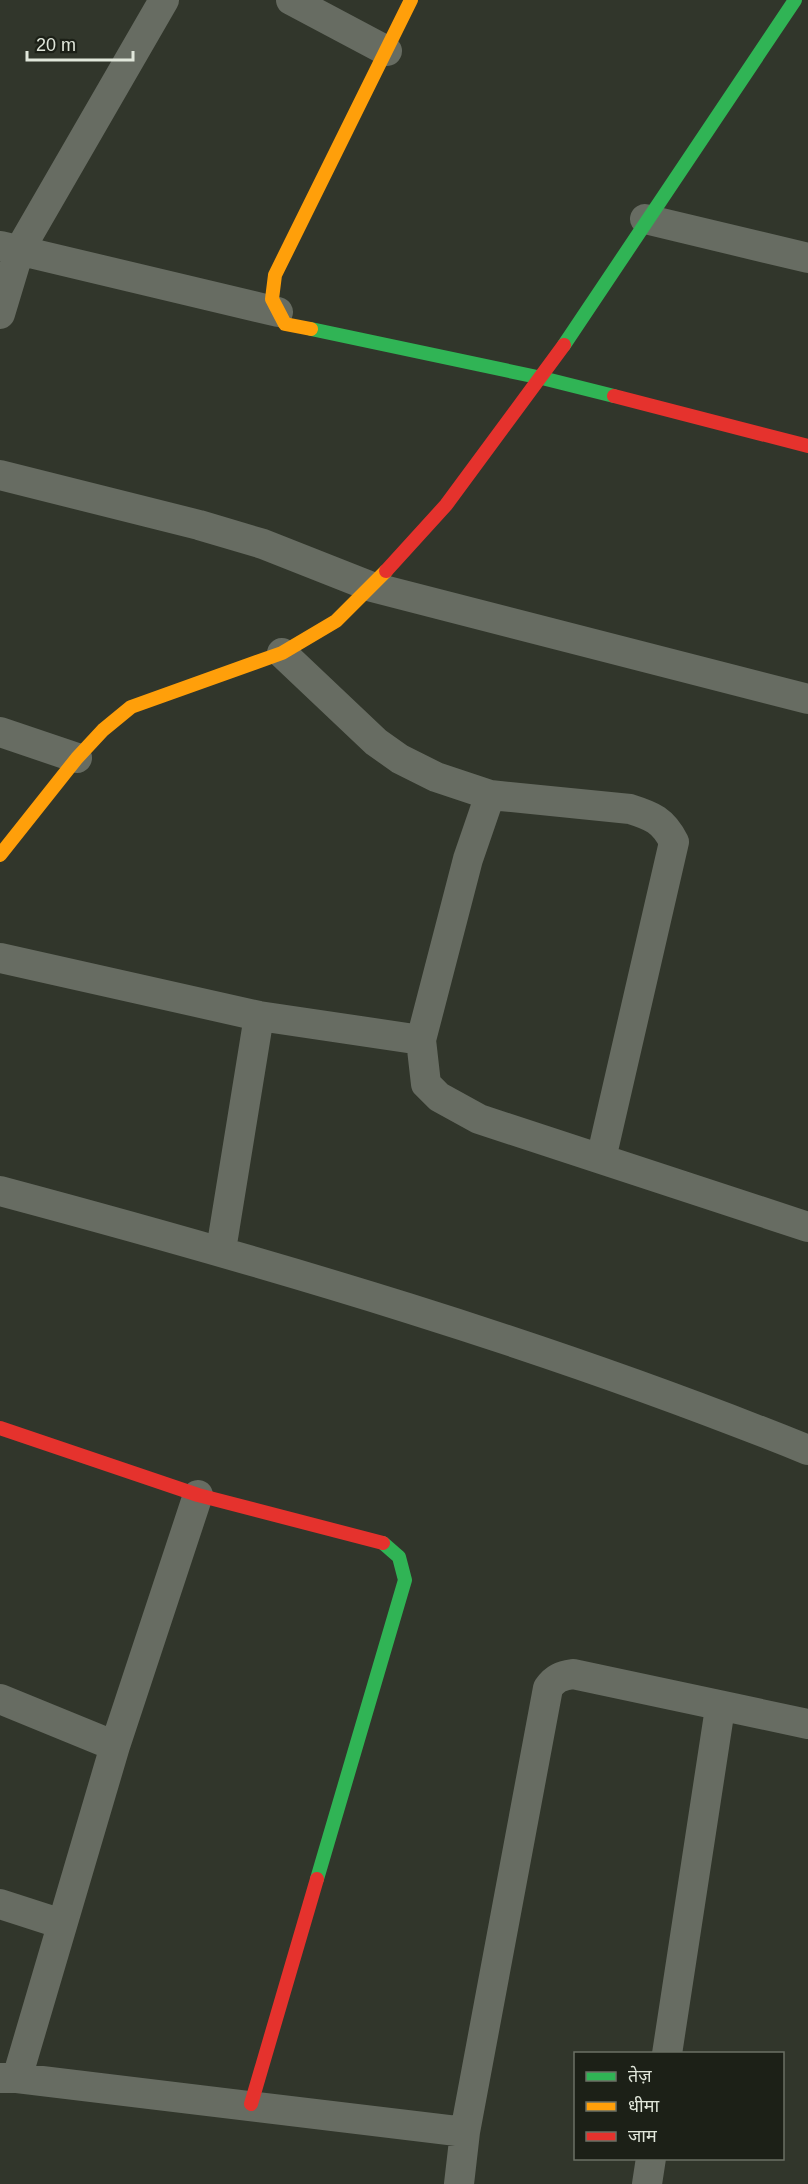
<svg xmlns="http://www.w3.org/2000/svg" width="808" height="2184" font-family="Arial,'Noto Sans Devanagari',sans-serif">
<rect width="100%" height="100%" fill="#31362b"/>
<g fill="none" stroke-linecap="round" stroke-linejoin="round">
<path stroke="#676c62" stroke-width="30" d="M291,0L387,51
M645,219L808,258
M1,246L278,312
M0,314L19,251L164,0
M0,475L199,525L263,544L372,587L808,699
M282,653L376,742L400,759L436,777L490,795L630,809C652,816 663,820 674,842L601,1159
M0,732L77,758
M490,795L468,859L421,1040L426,1084L439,1097L479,1119L808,1227
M0,958L259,1016L421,1040
M0,1191C273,1264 546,1344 808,1450
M221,1250L259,1016
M0,1699L115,1746
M0,1904L62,1924
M667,2054L720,1708
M0,2078H17L465,2132
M17,2078L115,1746L198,1495
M459,2184L465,2132L548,1688C555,1678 561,1676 573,1674L808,1724
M647,2184L651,2158"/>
<path stroke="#30b455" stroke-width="14" d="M311,329L542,378L614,396
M564,345L795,0
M317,1879L405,1580L399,1557L383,1543"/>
<path stroke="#ff9f0a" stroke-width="14" d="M311,329L285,324L272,299L275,275L411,0
M0,855L77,758L103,730L131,707L282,653L336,621L386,571"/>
<path stroke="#e5322d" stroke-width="14" d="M614,396L808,446
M386,571L446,505L564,345
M0,1428L198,1495L383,1543
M251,2104L317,1879"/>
</g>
<rect x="574" y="2052" width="210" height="108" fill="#1c2017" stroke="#6b7065" stroke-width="1.5"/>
<rect x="586" y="2072" width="30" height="9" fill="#30b455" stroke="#6b7065" stroke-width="1.5"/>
<text x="628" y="2082" font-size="18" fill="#e1e7db">तेज़</text>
<rect x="586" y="2102" width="30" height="9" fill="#ff9f0a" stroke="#6b7065" stroke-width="1.5"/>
<text x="628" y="2112" font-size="18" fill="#e1e7db">धीमा</text>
<rect x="586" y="2132" width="30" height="9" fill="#e5322d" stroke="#6b7065" stroke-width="1.5"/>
<text x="628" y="2142" font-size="18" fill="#e1e7db">जाम</text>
<path d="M27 51v9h106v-9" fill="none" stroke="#e1e7db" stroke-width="3"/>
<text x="36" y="51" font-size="18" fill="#e1e7db" stroke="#1c2017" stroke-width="4.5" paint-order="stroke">20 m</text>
</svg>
